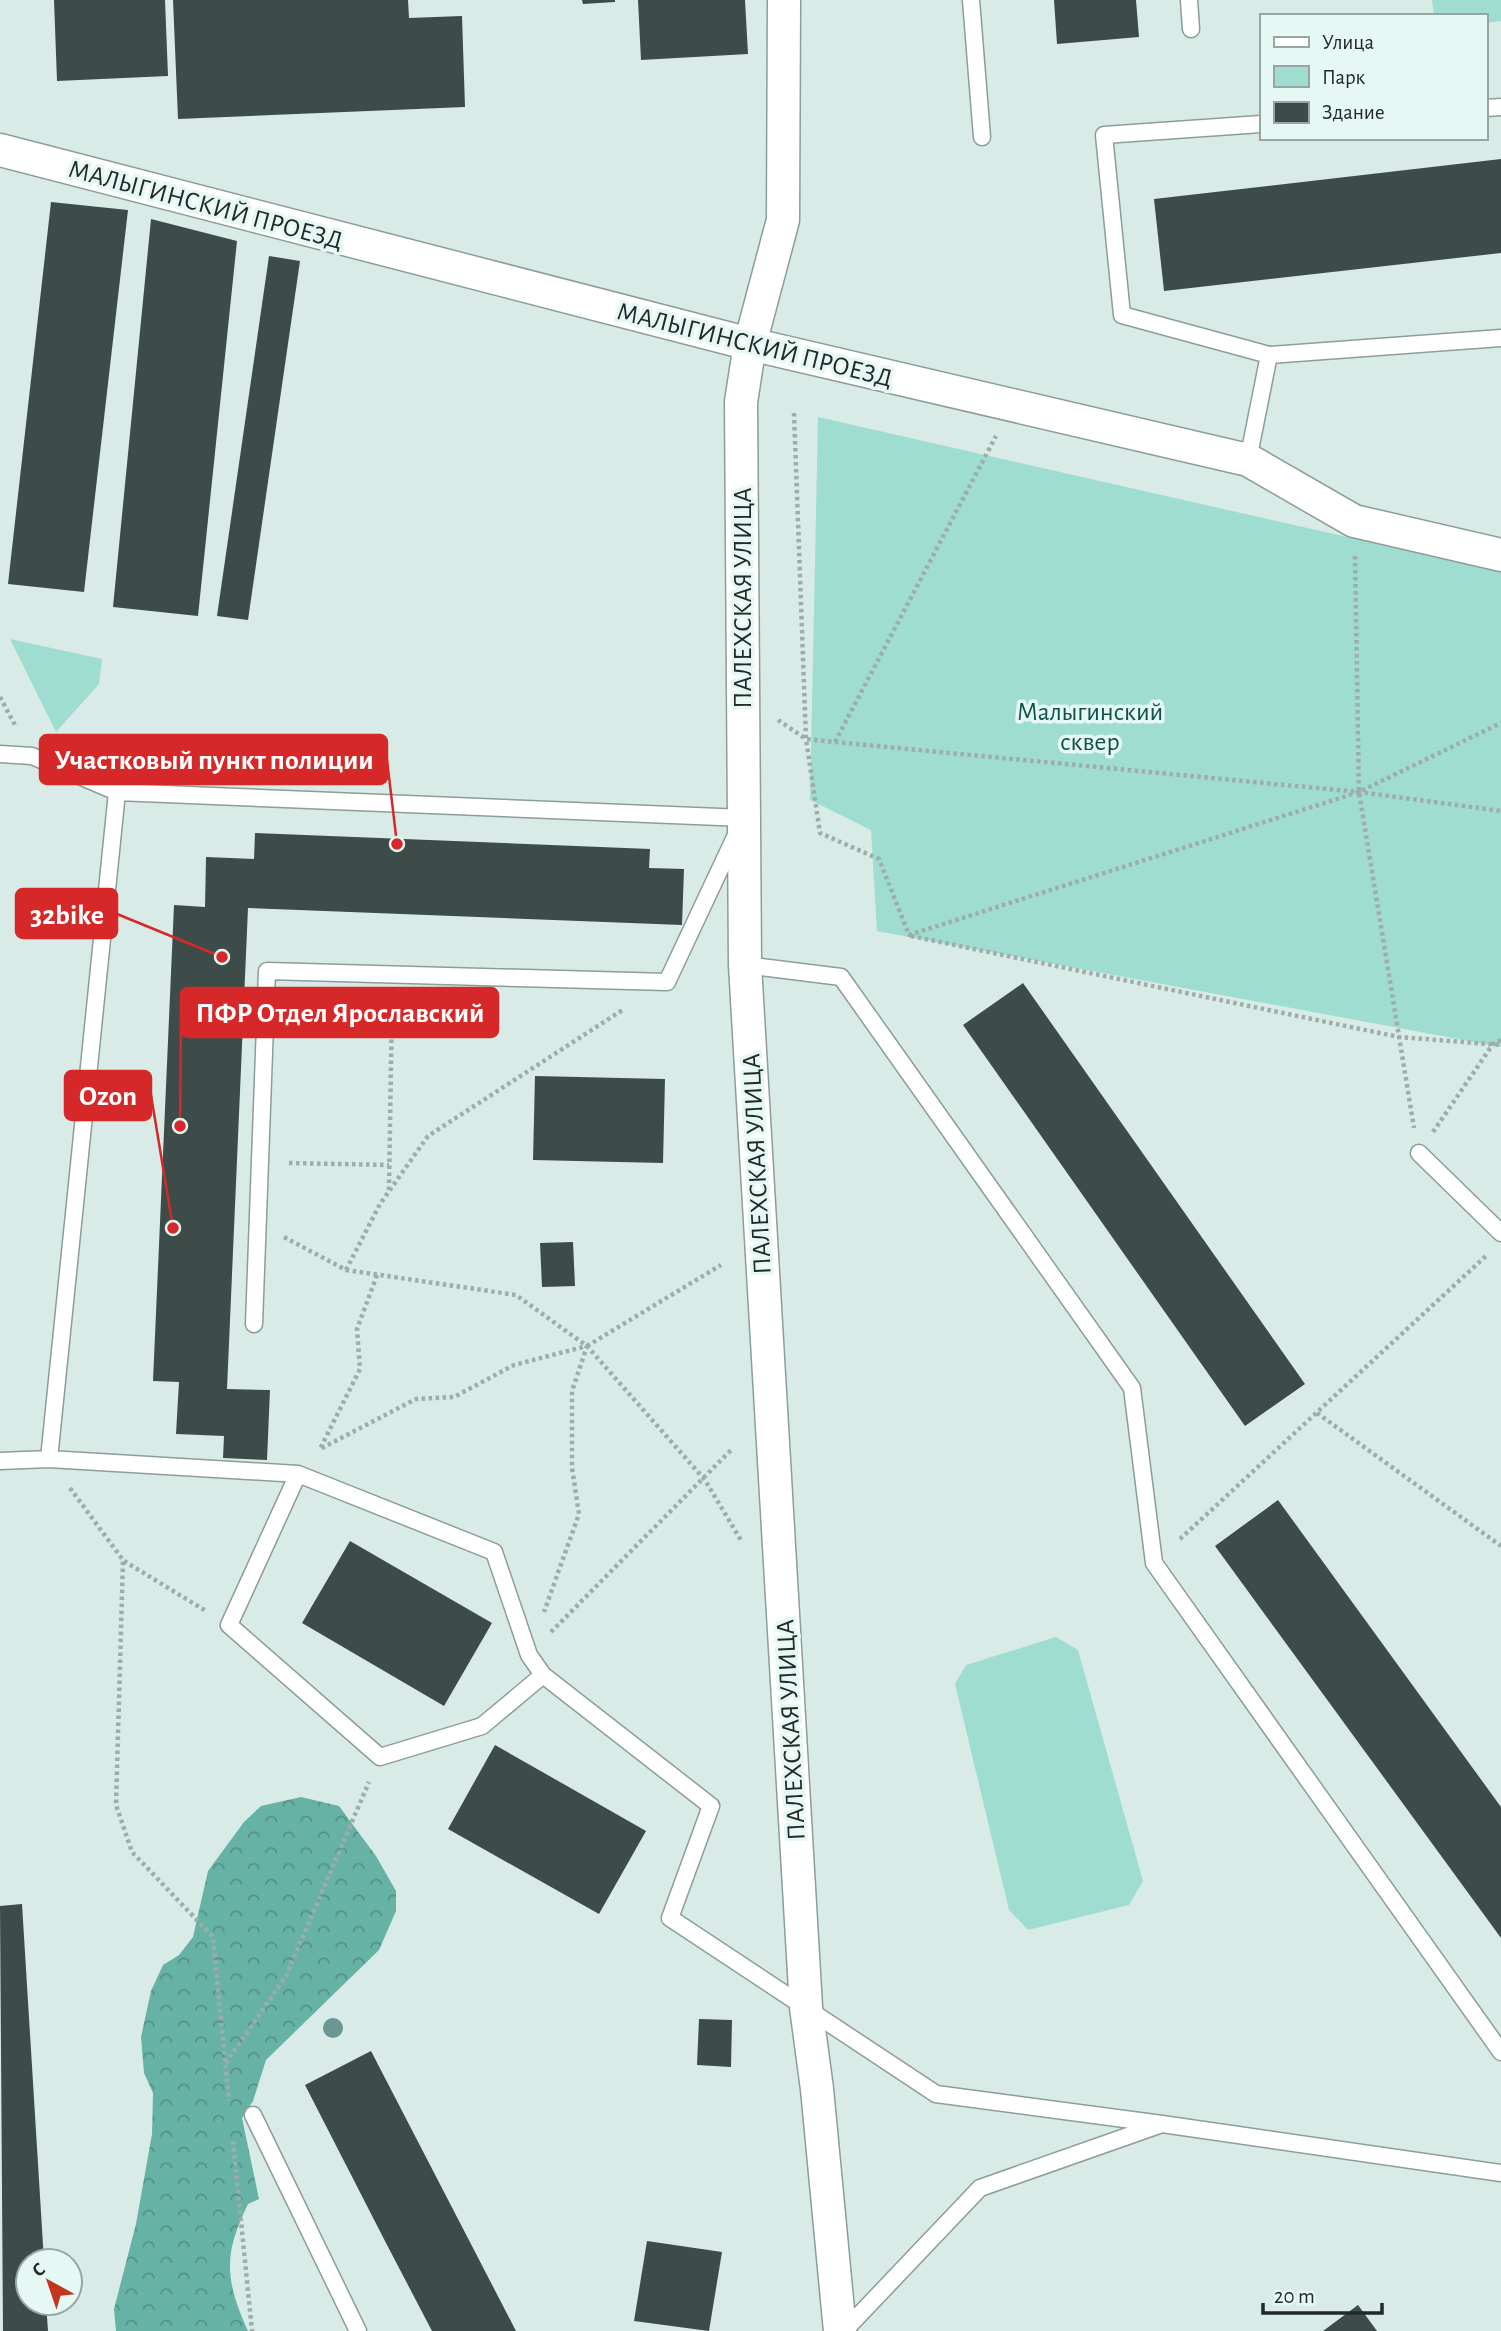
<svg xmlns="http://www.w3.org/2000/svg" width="1501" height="2331" font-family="'Alegreya Sans',sans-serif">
<defs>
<pattern id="forest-crowns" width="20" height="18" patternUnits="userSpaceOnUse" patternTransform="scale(1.75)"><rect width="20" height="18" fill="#66b2a5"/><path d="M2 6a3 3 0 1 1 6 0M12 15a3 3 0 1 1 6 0" fill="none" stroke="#549186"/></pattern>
</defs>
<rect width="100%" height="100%" fill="#d8ebe7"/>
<path fill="url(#forest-crowns)" d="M301,1797L339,1806L376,1856L396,1891V1911L379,1950L266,2060L253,2101L242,2118L259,2199L248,2204C223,2255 225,2280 248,2331H116L114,2309L136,2224L152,2134L153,2093L144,2073L141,2037L151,1991L163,1965L179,1955L193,1937L208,1871L244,1822L261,1806Z"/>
<path fill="#a0ddd1" d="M1432,0H1501V21L1485,23V16H1434Z
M818,417L1501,572V1047L877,931L871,830L810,800Z
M10,639L102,659L99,684L56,732Z
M1056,1637L1078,1650L1143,1881L1129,1905L1028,1930L1009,1910L955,1684L966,1665Z"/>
<path fill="#3d4c49" d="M54,0H165L168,76L57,81Z
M173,0H408L409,18L462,16L465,107L178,119Z
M582,0H615V2L583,4Z
M638,0H745L748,54L641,60Z
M1054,0H1136L1139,37L1057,44Z
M1501,159V253L1164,291L1154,199Z
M51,202L128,210L84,592L8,584Z
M151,219L237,241L198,616L113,607Z
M269,256L300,261L248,620L217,616Z
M255,833L650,849L649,868L684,869L682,925L248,908L227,1389L270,1390L267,1460L223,1458L224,1436L176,1434L179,1382L153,1381L174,905L205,907L206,857L254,859Z
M1023,983L1305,1384L1245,1426L963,1025Z
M535,1076L665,1079L663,1163L533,1160Z
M573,1242L575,1286L542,1287L540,1243Z
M1278,1500L1501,1807V1938L1215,1546Z
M350,1541L492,1623L444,1706L302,1623Z
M495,1745L646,1831L599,1914L448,1829Z
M22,1904L44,2261H28V2303H46L48,2331H3L0,1906Z
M699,2019L732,2020L731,2067L697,2065Z
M371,2051L516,2331H432L386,2243L305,2085Z
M647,2241L722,2252L709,2331L634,2321Z
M1358,2305L1377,2331H1323Z"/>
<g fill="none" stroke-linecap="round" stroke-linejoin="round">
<defs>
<path id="service" d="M971,0L982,137
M1189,0L1191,29
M1485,108L1501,107
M1269,355L1501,338
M1248,460L1269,355L1122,315L1104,135L1261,124
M0,754L32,756L117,792L744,818L667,982L267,971L254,1324
M117,792L49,1459L298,1474L494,1552L529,1655L543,1675L711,1806L670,1918L936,2094L1162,2124
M745,965L841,977L1132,1388L1154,1563L1501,2052
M1419,1153L1501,1233
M0,1461L49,1459
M298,1474L229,1625L380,1757L482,1726L543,1675
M253,2115L358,2331
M844,2331L980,2188L1162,2124L1501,2173"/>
<path id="minor" d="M784,0L783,220L750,344L741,402L745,965L806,2007L817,2089L840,2331
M0,150L750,344L1248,460L1354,521L1501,555"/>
</defs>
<use href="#service" stroke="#8c9d9a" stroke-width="19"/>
<use href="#minor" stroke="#8c9d9a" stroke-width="35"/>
<path stroke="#9eadaa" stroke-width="4.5" stroke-dasharray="3.5 3.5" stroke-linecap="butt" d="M794,413L806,739L820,833L879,859L909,935L1359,792L1501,723
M1355,556L1359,792L1414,1128
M0,697L16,727
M778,720L806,739L835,742L996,436
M835,742L1359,792L1501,811
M911,936L1399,1037L1501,1045
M1433,1132L1493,1044L1501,1040
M289,1163L389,1165
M389,1190L392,1002
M284,1237L346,1270L516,1295L587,1346L705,1480L742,1542
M346,1270L380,1204L428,1136L624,1009
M377,1275L357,1329L360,1369L320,1449L416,1399L454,1397L514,1365L587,1346L572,1391V1468L579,1514L544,1612
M587,1346L721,1265
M1317,1413L1501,1546
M70,1488L123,1560L116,1805L132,1852L213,1937L229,2101
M1180,1539L1487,1255
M124,1561L206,1611
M551,1632L733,1448
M226,2063L286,1976L369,1782
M233,2141L252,2331"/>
<use href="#service" stroke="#fff" stroke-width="16"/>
<use href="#minor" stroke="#fff" stroke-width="32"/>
</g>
<circle fill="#6a9791" cx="333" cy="2028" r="10"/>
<g text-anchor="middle" stroke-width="7" stroke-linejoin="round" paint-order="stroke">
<g font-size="26" fill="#222928" stroke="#e6f8f4">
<text transform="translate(206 204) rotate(15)" y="9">МАЛЫГИНСКИЙ ПРОЕЗД</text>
<text transform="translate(755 344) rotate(14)" y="9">МАЛЫГИНСКИЙ ПРОЕЗД</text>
<text transform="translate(742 598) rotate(-90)" y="9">ПАЛЕХСКАЯ УЛИЦА</text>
<text transform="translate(756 1164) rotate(-93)" y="9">ПАЛЕХСКАЯ УЛИЦА</text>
<text transform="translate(790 1730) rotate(-93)" y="9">ПАЛЕХСКАЯ УЛИЦА</text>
</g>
<g font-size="26" fill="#10524a" stroke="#e6f8f4">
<text x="1090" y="720">Малыгинский<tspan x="1090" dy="30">сквер</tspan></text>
</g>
</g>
<path fill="none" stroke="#d62828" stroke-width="2.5" d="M397 844L387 760M222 957L117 914M180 1126L181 1012M173 1228L151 1095"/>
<g fill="#d62828" stroke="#e6f8f4" stroke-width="2.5">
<circle cx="397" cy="844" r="7"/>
<circle cx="222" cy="957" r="7"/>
<circle cx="180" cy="1126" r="7"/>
<circle cx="173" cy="1228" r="7"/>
</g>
<g fill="#d62828" stroke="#d62828" stroke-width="2.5">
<rect x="40" y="735" width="347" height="49" rx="7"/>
<rect x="16" y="889" width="101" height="49" rx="7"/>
<rect x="181" y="988" width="317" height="49" rx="7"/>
<rect x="65" y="1071" width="86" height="49" rx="7"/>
</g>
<g font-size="28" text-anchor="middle" font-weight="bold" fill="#fff">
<text x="214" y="769">Участковый пункт полиции</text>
<text x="67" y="924">32bike</text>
<text x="340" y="1022">ПФР Отдел Ярославский</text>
<text x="108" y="1105">Ozon</text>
</g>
<rect x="1260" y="14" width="228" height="126" fill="#e6f8f4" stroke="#98a5a2" stroke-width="2"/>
<rect x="1274" y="37" width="35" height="10" fill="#ffffff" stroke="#98a5a2" stroke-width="2"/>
<text x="1322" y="49" font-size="21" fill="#222928">Улица</text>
<rect x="1274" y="66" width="35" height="21" fill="#a0ddd1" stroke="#98a5a2" stroke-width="2"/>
<text x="1322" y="84" font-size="21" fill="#222928">Парк</text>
<rect x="1274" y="102" width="35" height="21" fill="#3d4c49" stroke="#98a5a2" stroke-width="2"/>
<text x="1322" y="119" font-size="21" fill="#222928">Здание</text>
<g transform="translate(49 2282) rotate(320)"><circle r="33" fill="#e6f8f4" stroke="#98a5a2" stroke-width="2"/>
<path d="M0-5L12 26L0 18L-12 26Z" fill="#c13620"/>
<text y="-10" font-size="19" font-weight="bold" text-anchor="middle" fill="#222928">С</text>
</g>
<path d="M1263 2303v10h119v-10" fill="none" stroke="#222928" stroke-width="3.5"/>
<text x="1274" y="2303" font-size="21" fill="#222928" stroke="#e6f8f4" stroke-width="5" paint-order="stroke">20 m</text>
</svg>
